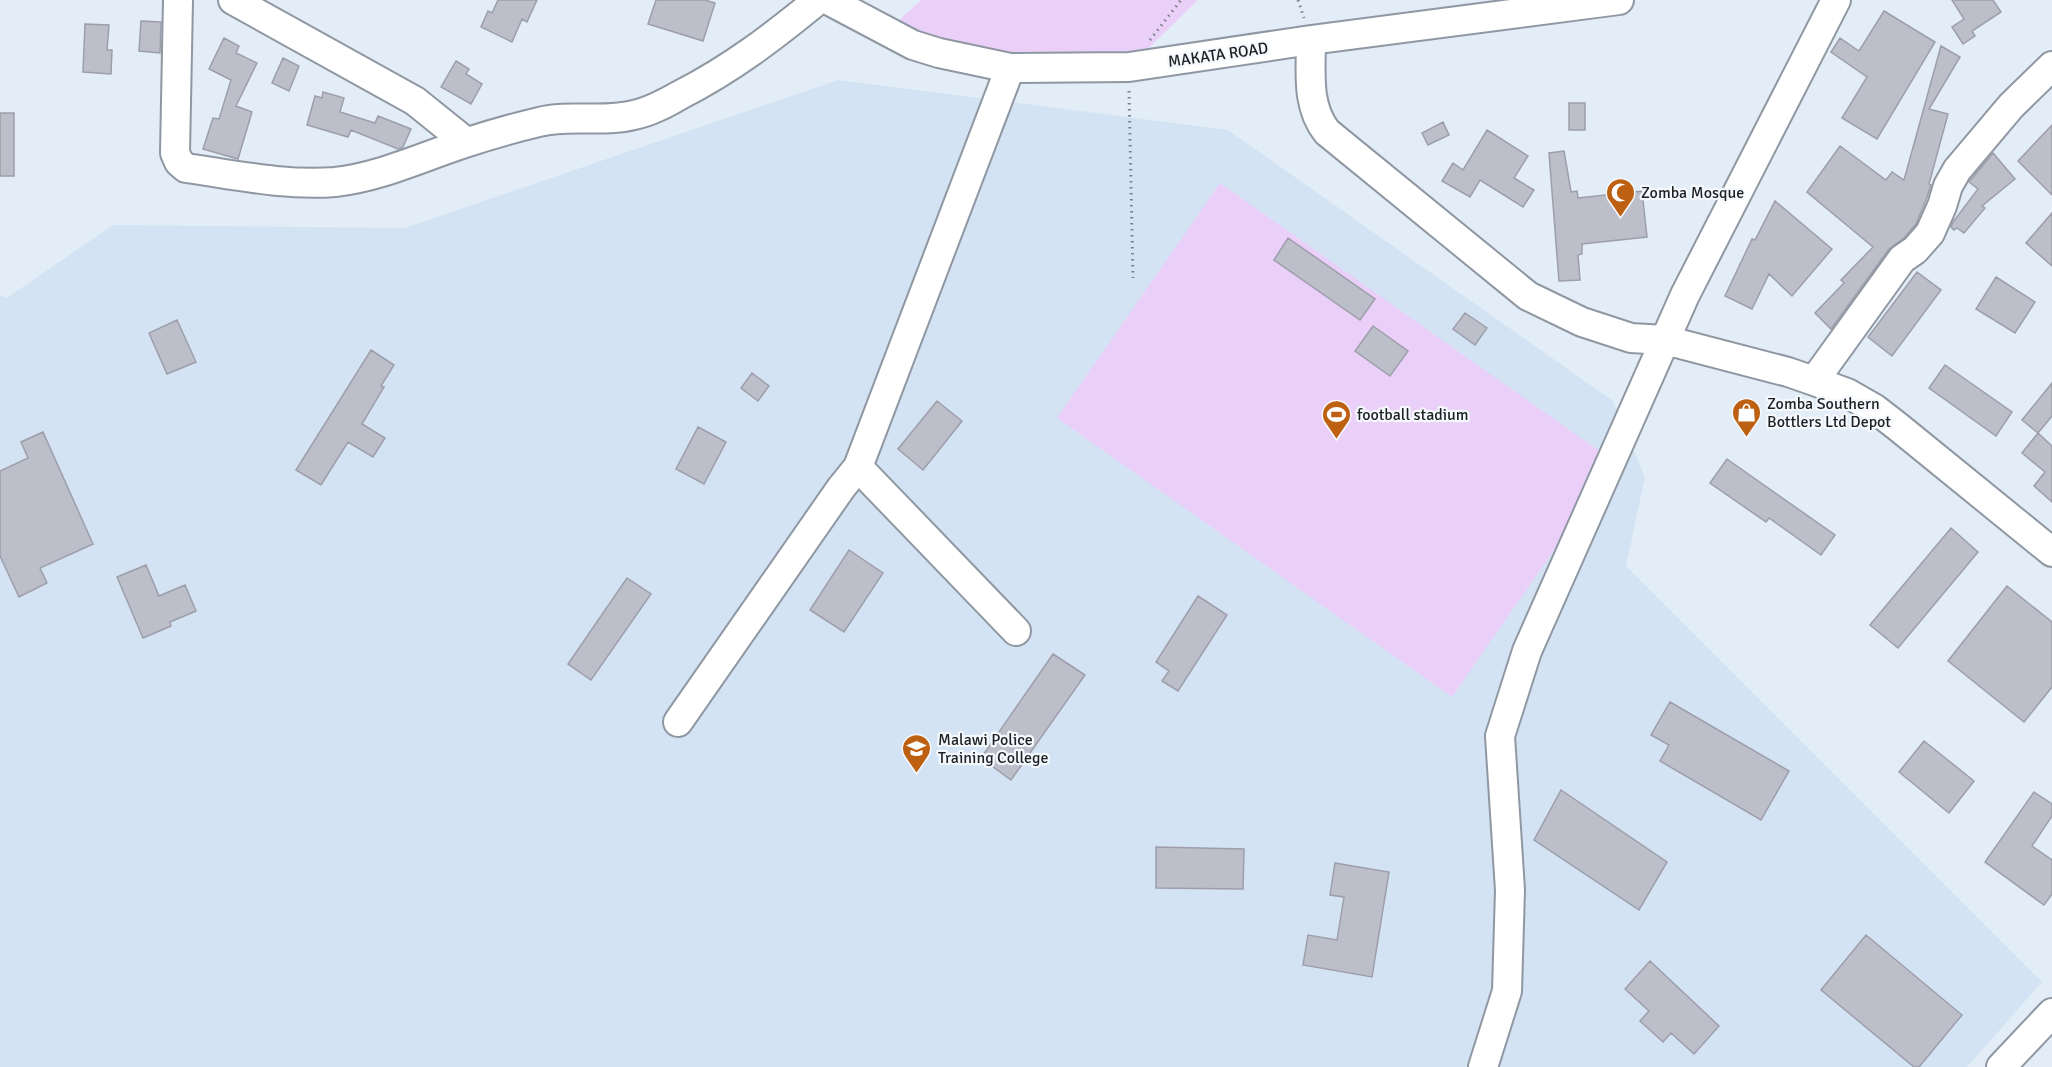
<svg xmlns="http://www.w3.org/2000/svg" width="2052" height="1067" font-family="Signika,sans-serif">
<rect width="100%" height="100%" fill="#e2edf7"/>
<path fill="#d3e3f3" d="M838,80L1228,130L1613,401L1645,477L1626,566L2042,982L1967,1067H0V295L7,298L113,225L405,228Z"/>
<path fill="#ead0f9" d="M921,0H1198L1129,67L1010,68L886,32Z
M1220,183L1615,462L1452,697L1057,418Z"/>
<path fill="#bcbeca" stroke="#9d9eaa" stroke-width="1.5" d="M498,0H537L527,22L522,19L512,42L481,27L488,11L492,13Z
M656,0H705L715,3L703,41L648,24Z
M1952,0H1993L2001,12L1972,31L1975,36L1963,44L1952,27L1964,19Z
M1884,11L1935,42L1877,139L1842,118L1867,77L1831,52L1840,38L1859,51Z
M141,21L161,22L160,53L139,51Z
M85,24L109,25L107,50H112L111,74L83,72Z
M224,38L239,46L236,53L257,63L236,106L252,112L238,159L203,149L213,118L219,119L231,80L209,69Z
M1941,46L1960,57L1929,109L1948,114L1929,184L1931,185L1926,200L1916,224L1904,238L1889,249L1831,329L1815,313L1844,283L1841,280L1873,247L1807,192L1840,146L1886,180L1892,172L1904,180Z
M283,58L299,66L289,91L272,83Z
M456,61L469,69L466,74L482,84L471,104L441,87Z
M323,92L344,98L340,112L375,123L378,116L411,129L403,147L398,149L351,130L348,137L307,125L315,96L322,98Z
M1569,103H1585V130H1569Z
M0,113H14V176H0Z
M1443,122L1449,135L1428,145L1422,133Z
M2052,125V195L2018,161Z
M1487,130L1528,156L1514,178L1534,190L1523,207L1480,180L1470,197L1442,181L1453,163L1463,170Z
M1564,151L1571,192L1577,191L1578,198L1642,191L1647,237L1582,244V254L1578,255L1580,280L1559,281L1549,153Z
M1993,153L2015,179L1982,206L1985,208L1964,233L1957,228L1954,230L1951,227L1953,222L1978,189L1969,182Z
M1775,201L1832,249L1792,296L1769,274L1752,309L1725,296L1752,239L1755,240Z
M2052,213V266L2026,243Z
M1288,238L1375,299L1360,320L1274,260Z
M1917,272L1941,290L1892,356L1868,337Z
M1996,277L2035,302L2015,333L1976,309Z
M1465,313L1487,328L1475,345L1453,329Z
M177,320L196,362L167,374L149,333Z
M1373,326L1408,351L1390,376L1355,351Z
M371,350L394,365L381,386L384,387L362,424L385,438L373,457L348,442L321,485L296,470Z
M1945,365L2012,412L1996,436L1929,388Z
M752,373L769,386L758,401L741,388Z
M2052,383V416L2038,433L2022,420Z
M937,401L962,421L923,470L898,449Z
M698,427L726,442L704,484L676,469Z
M43,432L93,544L40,568L47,583L19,597L0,556V471L28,458L21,442Z
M2038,433L2052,446V502L2034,486L2045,472L2022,453Z
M1727,459L1835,535L1821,555L1769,518L1766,522L1710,483Z
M1951,528L1978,552L1898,648L1870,625Z
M849,550L883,573L844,632L810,610Z
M146,565L159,596L185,585L196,611L170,622L171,626L143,638L117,577Z
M627,578L651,594L591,680L568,664Z
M2007,586L2052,622V687L2024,722L1948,661Z
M1198,596L1227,615L1178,691L1162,681L1169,671L1156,662Z
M1053,654L1085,675L1011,780L981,758Z
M1670,702L1789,771L1761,820L1660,761L1669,745L1651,735Z
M1924,741L1974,781L1949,813L1899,772Z
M1561,790L1667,862L1639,910L1534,840Z
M2034,792L2052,804V816L2032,846L2052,860V894L2044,905L1985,862Z
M1156,847L1244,849L1243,889L1156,888Z
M1335,863L1389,872L1372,977L1303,965L1308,935L1337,940L1344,897L1330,895Z
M1866,935L1962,1015L1919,1067H1914L1821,990Z
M1650,961L1719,1026L1694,1054L1671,1033L1663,1042L1640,1021L1649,1011L1625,989Z"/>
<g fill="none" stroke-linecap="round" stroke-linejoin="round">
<defs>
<path id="minor" d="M178,0L175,153L179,162L186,168C235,175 286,186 335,182C380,177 422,157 465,143C489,135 514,128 539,122C570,114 603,123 634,115C650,112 666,103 680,95C731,69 773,37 818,0
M233,0L415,101L466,142
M828,0L913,45L939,53L1010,68L1129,67L1311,40L1619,0
M1311,40C1311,71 1306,106 1327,132L1528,296L1582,322L1631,338L1665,340L1788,372L1814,381L1847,393L1875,409L1897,426L2052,552
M1814,381L1902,259L1915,250L1930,233L1942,206L1948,186L1957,170L2011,106L2052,66
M858,467L1016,631
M678,722L841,488L858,467L1010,68
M1483,1067L1507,991L1510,890L1500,736L1527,651L1685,295L1836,0
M2001,1067L2052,1013"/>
</defs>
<use href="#minor" stroke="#8f98a2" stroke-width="32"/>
<path stroke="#7a8187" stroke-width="3" stroke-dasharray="1.5 4.5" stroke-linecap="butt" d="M1298,0L1304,18
M1150,40L1181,0
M1129,91L1133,278"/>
<use href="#minor" stroke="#fff" stroke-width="28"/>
</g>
<defs>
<symbol id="mosque-pin" viewBox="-11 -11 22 30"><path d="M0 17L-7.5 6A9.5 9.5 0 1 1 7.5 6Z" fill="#bd6012" stroke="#f5f9fd"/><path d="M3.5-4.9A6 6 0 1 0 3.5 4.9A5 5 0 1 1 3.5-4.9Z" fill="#fff"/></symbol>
<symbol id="shop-pin" viewBox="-11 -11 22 30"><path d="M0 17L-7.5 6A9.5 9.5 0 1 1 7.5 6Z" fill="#bd6012" stroke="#f5f9fd"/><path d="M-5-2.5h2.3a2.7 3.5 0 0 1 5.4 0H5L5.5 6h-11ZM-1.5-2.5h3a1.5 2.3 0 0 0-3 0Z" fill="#fff"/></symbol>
<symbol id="stadium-pin" viewBox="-11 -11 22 30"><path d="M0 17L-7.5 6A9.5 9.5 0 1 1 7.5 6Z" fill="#bd6012" stroke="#f5f9fd"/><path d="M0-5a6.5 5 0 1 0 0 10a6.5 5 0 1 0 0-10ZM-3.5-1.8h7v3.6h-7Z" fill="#fff"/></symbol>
<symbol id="university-pin" viewBox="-11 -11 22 30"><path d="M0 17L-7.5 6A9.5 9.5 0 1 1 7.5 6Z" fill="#bd6012" stroke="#f5f9fd"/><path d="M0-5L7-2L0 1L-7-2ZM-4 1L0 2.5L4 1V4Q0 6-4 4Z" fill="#fff"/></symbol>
</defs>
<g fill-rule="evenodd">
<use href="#mosque-pin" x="1604" y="176" width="33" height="45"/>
<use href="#shop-pin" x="1730" y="396" width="33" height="45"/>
<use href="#stadium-pin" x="1320" y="398" width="33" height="45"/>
<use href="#university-pin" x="900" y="732" width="33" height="45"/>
</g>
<g text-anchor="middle" stroke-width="4.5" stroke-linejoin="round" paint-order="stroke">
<g font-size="16" fill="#1c2023" stroke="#f5f9fd">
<text transform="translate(1218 54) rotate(-8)" y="6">MAKATA ROAD</text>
</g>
<g font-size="16" fill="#1c2023" stroke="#f5f9fd" text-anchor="start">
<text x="1641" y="198">Zomba Mosque</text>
<text x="1767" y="409">Zomba Southern<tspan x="1767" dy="18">Bottlers Ltd Depot</tspan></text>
<text x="1357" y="420">football stadium</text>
<text x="938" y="745">Malawi Police<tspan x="938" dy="18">Training College</tspan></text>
</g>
</g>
</svg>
